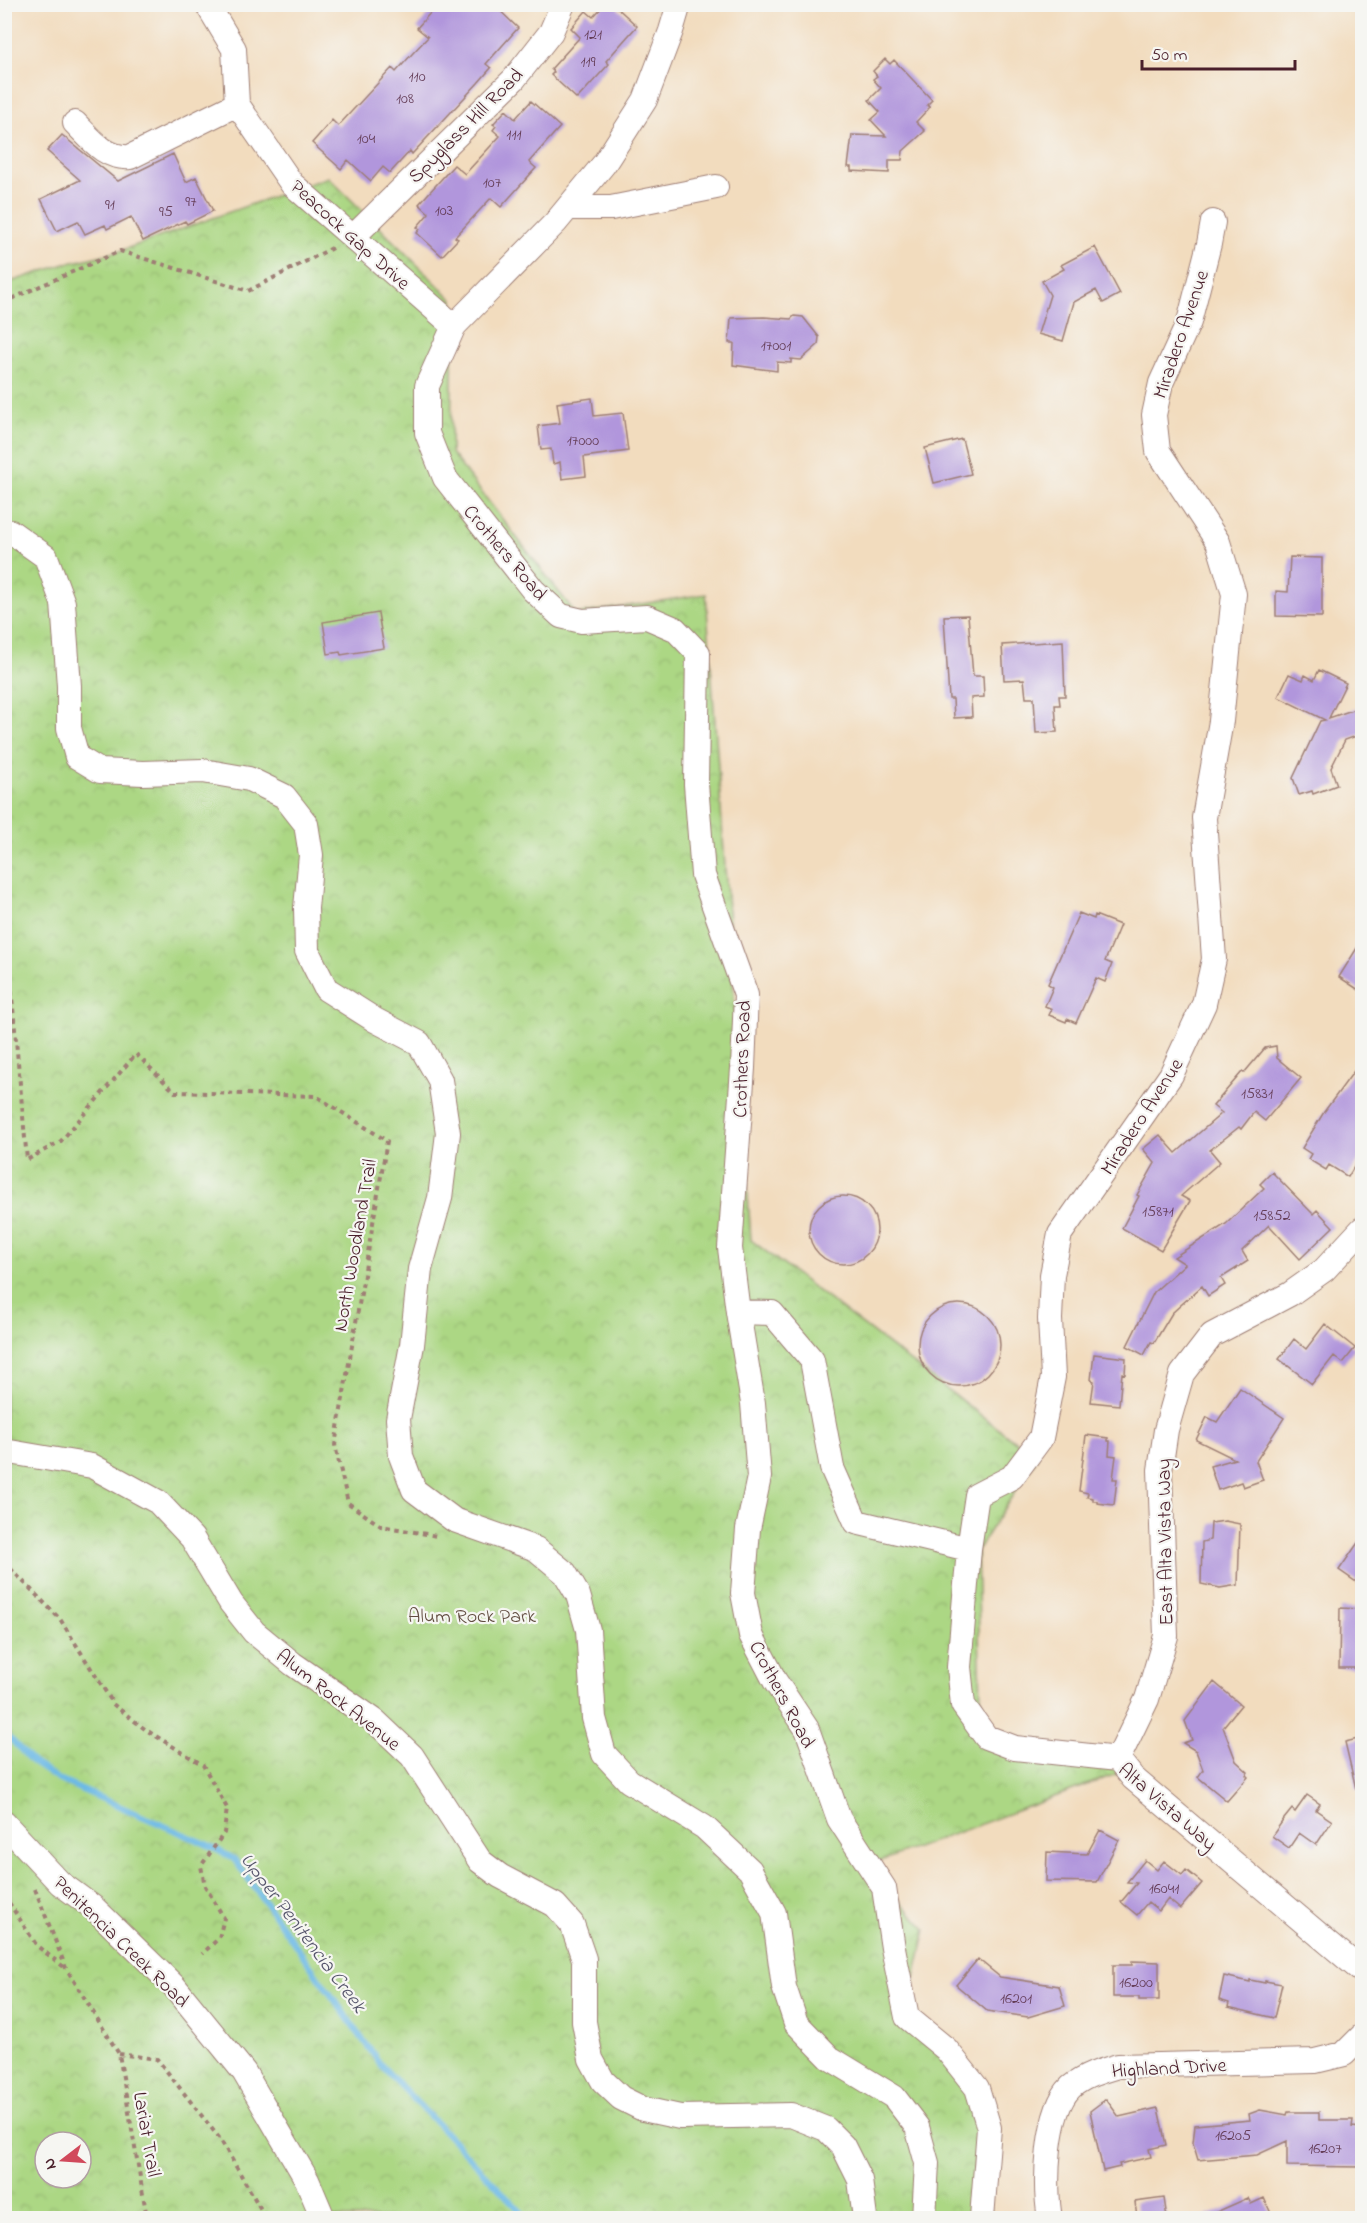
<svg xmlns="http://www.w3.org/2000/svg" width="1367" height="2223" font-family="'Indie Flower',sans-serif">
<defs>
<pattern id="park-crowns" width="20" height="18" patternUnits="userSpaceOnUse" patternTransform="scale(1.5)"><rect width="20" height="18" fill="#acd784"/><path d="M2 6a3 3 0 1 1 6 0M12 15a3 3 0 1 1 6 0" fill="none" stroke="#96b872"/></pattern>
</defs>
<rect width="100%" height="100%" fill="#f6f6f2"/>
<filter id="ink" filterUnits="userSpaceOnUse"><feTurbulence type="fractalNoise" baseFrequency=".0167" numOctaves="2"/><feDisplacementMap in="SourceGraphic" scale="12" xChannelSelector="R" yChannelSelector="G"/><feConvolveMatrix kernelMatrix="1 2 1 2 8 2 1 2 1" color-interpolation-filters="sRGB"/></filter>
<filter id="wash" filterUnits="userSpaceOnUse"><feTurbulence type="fractalNoise" baseFrequency=".008" numOctaves="4" result="noise"/><feDisplacementMap in="SourceGraphic" scale="24" xChannelSelector="R" yChannelSelector="G"/><feGaussianBlur stdDeviation="1.35" result="paint"/><feColorMatrix in="noise" values="0 0 0 0 0 0 0 0 0 0 0 0 0 0 0 0 0 1.4 0 .05"/><feComposite in="paint" operator="in"/></filter>
<g filter="url(#wash)">
<rect width="100%" height="100%" fill="#f2dcbe"/>
<path fill="url(#park-crowns)" stroke="#7b7b58" stroke-width="1.5" fill-rule="evenodd" d="M328,177L453,300L451,453L576,614L706,594L751,1240L1037,1458L977,1550L981,1705L991,1730L1019,1739L1141,1765L867,1866L926,1929L907,2012L980,2084L990,2218H5L4,284L65,264L120,251ZM45,2142H81V2178H45Z"/>
<g fill="none" stroke-linecap="round" stroke-linejoin="round">
<path stroke="#6cb9e6" stroke-width="6" d="M4,1732L32,1762L59,1780L206,1844L234,1859L381,2065L527,2218"/>
</g>
<g id="blocks">
<path fill="#b196dc" d="M438,4H493L518,28L486,64L491,68L478,83L412,154L410,151L390,173L383,167L371,181L348,160L341,169L312,143L332,120L338,126L392,68L396,72L412,54L428,37L417,28Z
M605,4H613L637,26L606,61L609,64L577,99L551,75L554,72L551,69L580,37L571,28L586,11L593,17Z
M885,59L890,64L894,60L932,100L927,105L930,107L916,122L925,131L903,151L902,160H889V173L851,171V167H848L852,135L886,136L871,120L880,112L869,100L881,88L873,79L877,76L873,71Z
M531,101L560,127L529,162L536,168L518,188L501,207L491,198L455,237L458,239L442,256L417,233L420,229L417,227L429,213L419,204L454,165L465,174L500,136L493,130L496,126L493,124L506,110L515,119Z
M62,135L118,181L173,154L186,182L196,177L213,211L187,224L185,221L143,241L131,217L107,229L105,225L85,234L78,221L57,231L41,199L80,180L47,151Z
M1095,247L1120,294L1103,303L1096,290L1074,302L1063,341L1038,334L1050,295L1042,281L1064,269L1061,265Z
M794,316L803,317L819,337L818,345L801,360L791,359V363L777,362V371L733,365L734,343H729L731,318L764,317L791,319Z
M592,398L594,416L623,413L628,451L584,457L586,476L562,479L560,462L553,464L551,449L541,450L538,426L560,423L557,403Z
M962,439L971,474L934,483L925,448Z
M1290,557L1322,558V617L1276,616V591L1288,592Z
M378,613L384,648L341,655L340,652L328,654L323,622Z
M968,615L973,676H983L984,697L971,698L972,717L954,718L953,699H949L944,616Z
M1063,641L1065,696H1059L1060,705H1055L1057,732L1036,733L1034,698H1026L1024,679L1004,680L1002,645Z
M1319,670L1346,683L1329,718L1358,708L1362,720V734L1345,740L1331,768L1337,785L1313,794L1312,791L1299,795L1293,778L1320,721L1325,720L1278,697L1289,674L1303,680L1305,675L1314,680Z
M1079,913L1094,919L1095,915L1120,925L1105,961L1112,964L1105,982L1096,978L1076,1023L1067,1019L1066,1022L1049,1015L1052,1009L1045,1006L1053,987L1048,984Z
M1362,940V992L1339,977Z
M1276,1046L1277,1058L1301,1078L1265,1121L1254,1112L1241,1129L1239,1127L1210,1150L1220,1162L1181,1196L1190,1201L1161,1250L1122,1228L1139,1196L1137,1195L1155,1163L1143,1149L1160,1135L1176,1153L1222,1113L1213,1106L1242,1072L1244,1073L1265,1048Z
M1362,1060V1154L1348,1177L1329,1165L1326,1170L1308,1159L1311,1154L1302,1148L1324,1112Z
M1272,1172L1313,1214L1317,1210L1333,1227L1300,1259L1269,1225L1242,1251L1248,1261L1221,1278L1225,1285L1208,1296L1202,1286L1172,1313L1154,1343L1151,1342L1144,1355L1127,1346L1154,1292L1185,1264L1174,1257L1226,1224L1264,1188L1260,1184Z
M809 1230a34 34 0 1 1 68 0a34 34 0 1 1-68 0Z
M918 1345a41 41 0 1 1 82 0a41 41 0 1 1-82 0Z
M1325,1324L1355,1348L1343,1363L1334,1356L1312,1384L1279,1359L1294,1339L1306,1349Z
M1094,1354L1126,1358L1125,1374L1122,1373L1119,1405L1091,1402L1094,1381L1091,1380Z
M1240,1388L1284,1418L1256,1461L1263,1480L1243,1487L1241,1482L1218,1490L1210,1466L1235,1459L1196,1440L1207,1417L1217,1422Z
M1086,1435L1108,1438V1441H1110L1109,1455L1116,1456L1113,1479H1117L1114,1505L1097,1503V1501H1093V1498L1087,1497L1088,1493L1079,1491Z
M1225,1521L1240,1524L1238,1585L1220,1588L1201,1584L1202,1542L1210,1540L1211,1523Z
M1362,1537V1586L1339,1570Z
M1340,1608L1362,1609V1668H1339Z
M1214,1682L1241,1705L1223,1727L1236,1761L1248,1772L1246,1775L1248,1777L1227,1801L1198,1777L1203,1770L1196,1751L1183,1743L1192,1740L1185,1721Z
M1362,1738V1788L1356,1789L1345,1742Z
M1307,1795L1320,1804L1316,1810L1332,1821L1316,1845L1299,1833L1289,1848L1272,1836L1284,1819L1292,1809L1295,1812Z
M1100,1830L1119,1840L1097,1882L1046,1881L1047,1852L1087,1854Z
M1145,1860L1157,1870L1164,1861L1182,1875L1186,1870L1202,1883L1180,1909L1168,1899L1159,1911L1148,1902L1137,1915L1121,1902L1137,1883L1127,1882Z
M978,1959L1000,1977L1059,1986L1065,2006L1028,2017L987,2011L956,1985Z
M1132,1961L1159,1962V2000H1139V1997H1113V1965H1132Z
M1224,1976L1250,1982V1980L1265,1983V1981L1282,1984L1274,2018L1228,2007L1229,2003L1219,2000Z
M1106,2099L1119,2117L1158,2108L1166,2145L1149,2149L1151,2157L1119,2164L1120,2167L1103,2171L1090,2111Z
M1260,2110L1287,2115L1288,2112H1319V2120H1353L1352,2127L1362,2128V2167L1287,2166V2141L1257,2155L1198,2160L1193,2143L1195,2125L1250,2120L1249,2114Z
M1164,2198L1167,2218H1137L1135,2202Z
M1248,2198L1251,2204L1264,2198L1273,2218H1203Z"/>
</g>
</g>
<g filter="url(#ink)">
<use href="#blocks" fill-opacity="0" stroke="#9e7e74" stroke-width="1.5"/>
<g fill="none" stroke-linecap="round" stroke-linejoin="round">
<defs>
<path id="minor" d="M207,4L234,49L237,104L292,184L454,326
M679,4L671,31L645,100L604,164L556,222L454,326L427,386V433L445,478L533,590L561,616L582,621L647,617L675,629L698,653L696,784L703,875L746,995L743,1068L730,1248L738,1312L753,1403L759,1477L748,1529L743,1593L751,1635L775,1681L807,1729L839,1819L884,1888L893,1948L907,2017L946,2049L977,2088L989,2128L982,2218
M75,123C91,139 105,159 130,157L237,104
M568,208H611L716,187
M1213,222L1209,244L1189,322L1161,383L1154,415L1158,451L1218,542L1234,594L1221,721L1204,818L1214,959L1204,1004L1171,1075L1060,1234L1052,1275L1050,1319L1053,1377L1041,1438L1012,1477L977,1495L969,1549L959,1667L963,1705L986,1737L1015,1748L1118,1759L1133,1778L1362,1971
M354,236L514,79L551,32L563,4
M4,531L11,532L46,557L63,603L69,686V728L77,757L100,771L143,773L203,771L249,779L284,796L306,824L311,855L306,908L307,951L326,989L375,1020L419,1043L440,1080L448,1133L440,1198L420,1269L412,1345L398,1419L401,1456L414,1490L454,1520L536,1549L565,1573L578,1595L588,1630L594,1718L604,1754L629,1781L704,1827L750,1870L774,1913L784,1987L796,2023L830,2058L894,2097L917,2127L927,2163L924,2218
M738,1312L772,1313L812,1360L832,1468L856,1522L969,1549
M4,1451L92,1466L158,1502L192,1538L231,1603L254,1632L293,1664L375,1721L412,1756L480,1861L500,1876L555,1905L572,1924L584,1959V2022L591,2059L603,2081L621,2098L643,2109L680,2117L791,2115L826,2129L843,2146L860,2180L865,2218
M1118,1759L1147,1699L1166,1636L1160,1470L1166,1430L1182,1374L1212,1335L1290,1294L1324,1270L1362,1229
M4,1823L60,1883L94,1908L174,1986L244,2072L307,2180L323,2218
M1050,2218C1044,2186 1046,2111 1071,2087C1084,2076 1101,2071 1118,2066L1315,2061L1344,2054L1362,2036"/>
</defs>
<use href="#minor" stroke="#9e7e74" stroke-width="26"/>
<path stroke="#9e7e74" stroke-width="4" stroke-dasharray="4.5 4.5" stroke-linecap="butt" d="M4,302L120,251L248,291L332,248
M4,910L27,1160L61,1141L136,1054L175,1092L316,1096L387,1141L335,1445L348,1503L381,1526L437,1536
M4,1562L60,1619L114,1705L146,1730L203,1765L227,1808L224,1833L201,1866L205,1886L224,1918L219,1938L202,1954
M35,1889L66,1968L119,2054L147,2218
M4,1895L37,1946L64,1967
M119,2054L157,2059L220,2139L266,2218"/>
<use href="#minor" stroke="#fff" stroke-width="24"/>
</g>
</g>
<g text-anchor="middle" stroke-width="4.5" stroke-linejoin="round" paint-order="stroke">
<g font-size="16" fill="#643d57">
<text x="593" y="39">121</text>
<text x="588" y="66">119</text>
<text x="417" y="81">110</text>
<text x="405" y="103">108</text>
<text x="514" y="139">111</text>
<text x="366" y="143">104</text>
<text x="492" y="187">107</text>
<text x="191" y="206">97</text>
<text x="110" y="209">91</text>
<text x="444" y="215">103</text>
<text x="166" y="216">95</text>
<text x="776" y="350">17001</text>
<text x="583" y="445">17000</text>
<text x="1257" y="1098">15831</text>
<text x="1158" y="1216">15871</text>
<text x="1272" y="1220">15852</text>
<text x="1164" y="1893">16041</text>
<text x="1136" y="1987">16200</text>
<text x="1016" y="2003">16201</text>
<text x="1233" y="2140">16205</text>
<text x="1325" y="2153">16207</text>
</g>
<g font-size="20" fill="#4a1f2b" stroke="#f6f6f2">
<text transform="translate(465 125) rotate(-45)" y="7">Spyglass Hill Road</text>
<text transform="translate(351 234) rotate(42)" y="7">Peacock Gap Drive</text>
<text transform="translate(1180 334) rotate(-71)" y="7">Miradero Avenue</text>
<text transform="translate(506 552) rotate(50)" y="7">Crothers Road</text>
<text transform="translate(741 1059) rotate(-88)" y="7">Crothers Road</text>
<text transform="translate(1141 1116) rotate(-57)" y="7">Miradero Avenue</text>
<text transform="translate(354 1245) rotate(-80)" y="7">North Woodland Trail</text>
<text transform="translate(1164 1542) rotate(-91)" y="7">East Alta Vista Way</text>
<text transform="translate(783 1694) rotate(62)" y="7">Crothers Road</text>
<text transform="translate(339 1699) rotate(38)" y="7">Alum Rock Avenue</text>
<text transform="translate(1168 1806) rotate(41)" y="7">Alta Vista Way</text>
<text transform="translate(122 1941) rotate(44)" y="7">Penitencia Creek Road</text>
<text transform="translate(1169 2067) rotate(-3)" y="7">Highland Drive</text>
<text transform="translate(148 2134) rotate(80)" y="7">Lariat Trail</text>
</g>
<g font-size="20" fill="#624d41" stroke="#f6f6f2">
<text x="472" y="1622">Alum Rock Park</text>
</g>
<g font-size="21" font-style="italic" fill="#56556c" stroke="#f6f6f2">
<text transform="translate(304 1932) rotate(53)" y="7">Upper Penitencia Creek</text>
</g>
</g>
<rect width="1367" height="2223" fill="none" stroke="#f6f6f2" stroke-width="24"/>
<g transform="translate(63 2160) rotate(253)"><circle r="28" fill="#f6f6f2" stroke="#b1a0a2" stroke-width="1.5"/>
<path d="M0-4.5L10 22L0 15L-10 22Z" fill="#d1495b"/>
<text y="-9" font-size="16" font-weight="bold" text-anchor="middle" fill="#4a1f2b">N</text>
</g>
<path d="M1142 60v9h153v-9" fill="none" stroke="#4a1f2b" stroke-width="3"/>
<text x="1151" y="60" font-size="18" fill="#4a1f2b" stroke="#f6f6f2" stroke-width="4.5" paint-order="stroke">50 m</text>
</svg>
